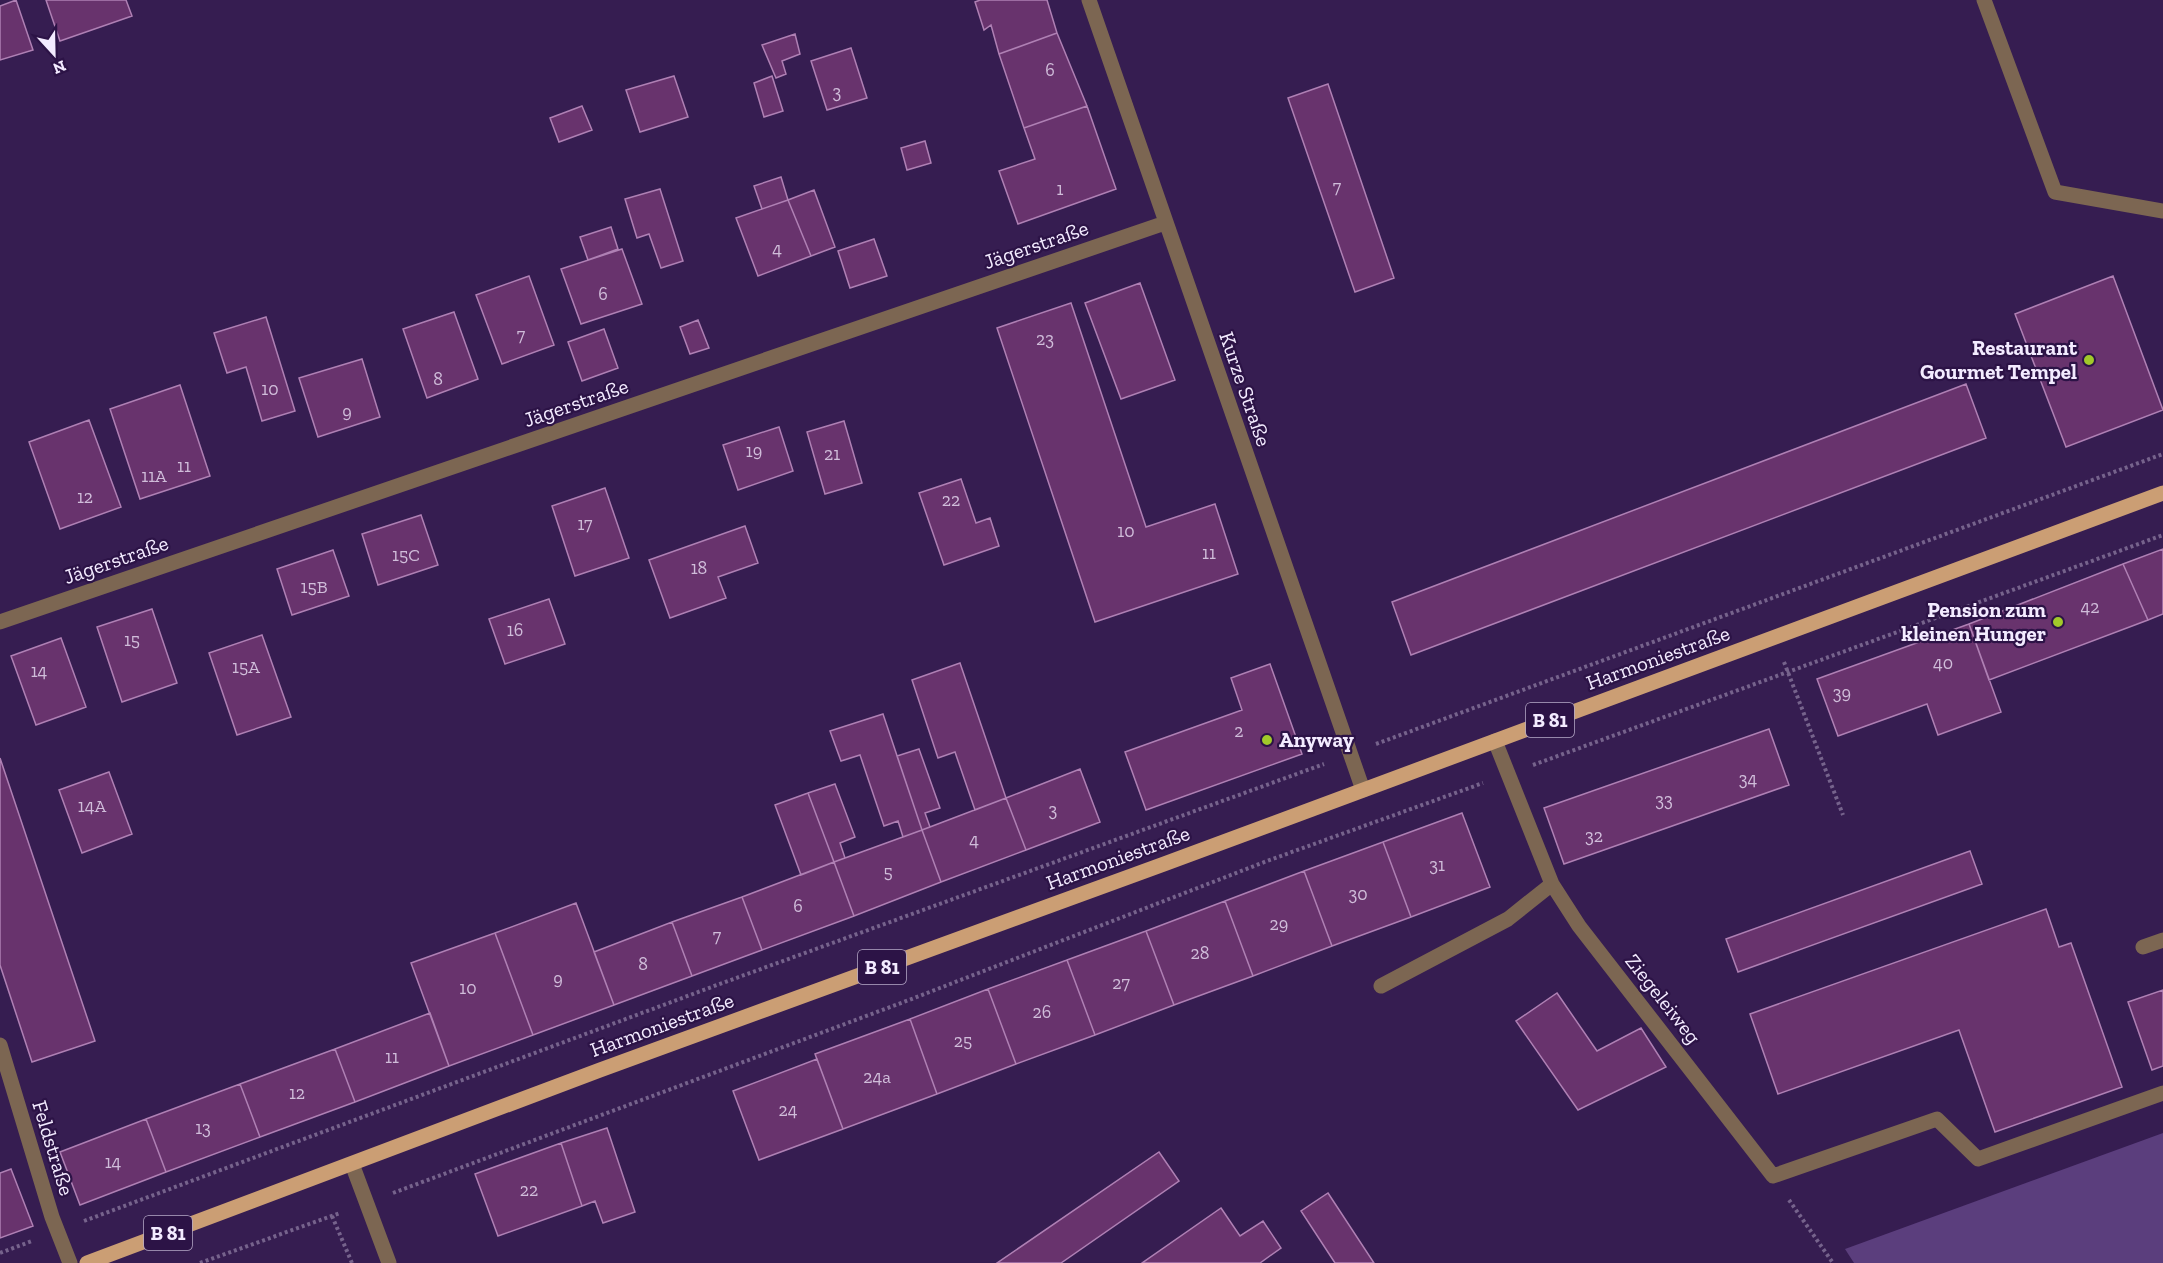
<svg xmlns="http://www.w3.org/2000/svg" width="2163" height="1263" font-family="'Zilla Slab',serif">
<rect width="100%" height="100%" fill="#361d51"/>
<path fill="#5b3e7d" d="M2163,1133V1263H1854L1845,1249Z"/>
<path fill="#68336d" stroke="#af80b4" stroke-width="1.5" d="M16,0L33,50L0,60V6Z
M46,0H126L132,16L60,41Z
M980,0H1047L1057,33L999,54L991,25L984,30L975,2Z
M1057,33L1087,106L1024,128L999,54Z
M795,34L800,54L782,61L786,74L776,78L762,45Z
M851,48L867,98L827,110L811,61Z
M674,76L688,117L640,132L626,90Z
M772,76L783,111L764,117L754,83Z
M1328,84L1394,278L1355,292L1288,98Z
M582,106L592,130L559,142L550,118Z
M1087,106L1116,189L1018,224L999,171L1035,159L1024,128Z
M925,141L931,163L907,170L901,148Z
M781,177L788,200L762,209L754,186Z
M660,189L683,261L661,268L649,234L637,238L625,199Z
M814,190L835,247L811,256L788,200Z
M788,200L811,256L758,276L736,218Z
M611,227L618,249L588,260L580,237Z
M874,239L887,276L850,288L838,251Z
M622,249L642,304L581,324L561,269Z
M529,276L554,345L502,364L476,295Z
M2113,276L2163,410L2066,447L2015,314Z
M1140,283L1175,380L1121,399L1085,303Z
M1071,303L1146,527L1215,504L1238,574L1095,622L997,328Z
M454,312L478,379L427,398L403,329Z
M266,317L295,411L262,421L246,367L227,373L214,333Z
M698,320L709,348L690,354L680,327Z
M604,329L618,368L582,381L568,342Z
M362,359L380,417L318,437L299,378Z
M1966,384L1986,438L1411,655L1392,602Z
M180,385L210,476L140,499L110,409Z
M89,420L121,507L60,529L29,442Z
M844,421L862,483L825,494L807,432Z
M779,427L793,471L738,490L723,445Z
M961,479L976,523L990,518L999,546L944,565L919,493Z
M605,488L629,558L575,576L552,506Z
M421,515L438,565L378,585L362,534Z
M745,526L758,563L718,577L726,598L670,618L649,560Z
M2163,549V614L2148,620L2123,564Z
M333,550L349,596L292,615L277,569Z
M2123,564L2148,620L1989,680L1969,624Z
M549,599L565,644L505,664L489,619Z
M152,609L177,683L122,702L97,627Z
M1969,624L2001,712L1938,735L1927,704L1838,736L1817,679Z
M262,635L291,717L237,735L209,653Z
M61,638L86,707L36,725L11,656Z
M960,663L1006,798L975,810L955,752L938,758L912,680Z
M1270,664L1302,754L1146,810L1125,752L1242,710L1231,678Z
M883,714L922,830L903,837L898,821L884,826L860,755L841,761L830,731Z
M1769,729L1789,785L1564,864L1544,808Z
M919,749L940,808L925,813L930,827L922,830L897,756Z
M0,758L95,1041L32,1062L0,965Z
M1080,769L1100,822L1026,850L1006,798Z
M109,772L132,834L82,853L59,790Z
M835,784L855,837L840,843L845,858L834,862L808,793Z
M808,793L834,862L801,875L775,805Z
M1006,798L1026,850L941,882L922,830Z
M1462,813L1490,887L1411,917L1383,842Z
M922,830L941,882L854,916L834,862Z
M1383,842L1411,917L1332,946L1304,871Z
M1970,851L1982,884L1738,972L1726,939Z
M834,862L854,916L762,950L742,897Z
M1304,871L1332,946L1253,976L1225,901Z
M742,897L762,950L692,976L672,922Z
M1225,901L1253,976L1174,1005L1146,931Z
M576,903L614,1005L533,1035L495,933Z
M2046,909L2059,947L2071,943L2122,1087L1995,1132L1959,1030L1778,1094L1750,1014Z
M672,922L692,976L614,1005L594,952Z
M1146,931L1174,1005L1095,1035L1067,960Z
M495,933L533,1035L449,1066L411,963Z
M1067,960L1095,1035L1016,1064L988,989Z
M988,989L1016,1064L937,1094L910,1019Z
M2163,990V1066L2152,1070L2128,1002Z
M1557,993L1597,1051L1641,1028L1666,1067L1578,1110L1516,1021Z
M430,1013L449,1066L355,1102L335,1049Z
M910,1019L937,1094L843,1129L815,1054Z
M335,1049L355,1102L260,1137L240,1084Z
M817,1059L843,1129L759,1160L733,1091Z
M240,1084L260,1137L166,1172L146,1119Z
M146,1119L166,1172L80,1205L60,1152Z
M607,1128L635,1212L603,1223L595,1201L582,1206L561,1143Z
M561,1143L582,1206L498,1236L475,1174Z
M1159,1152L1179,1181L1061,1263H997Z
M11,1169L33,1226L0,1238V1173Z
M1328,1193L1374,1263H1335L1301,1211Z
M1221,1208L1240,1236L1263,1221L1281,1248L1260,1263H1142Z"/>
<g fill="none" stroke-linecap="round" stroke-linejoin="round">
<path stroke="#76638c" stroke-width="4" stroke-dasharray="3 3" stroke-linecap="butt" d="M1784,662L1843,815
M1376,744L2163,454
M1533,765L2163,535
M393,1193L909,1000L1267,861L1483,783
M1789,1200L1833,1263
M332,1216L352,1263
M84,1221L717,985L1324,764
M0,1253L32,1241
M200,1263L340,1213"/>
<path stroke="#7c6652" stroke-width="15" d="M1089,0L1363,790
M1984,0L2055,192L2163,211
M0,622L1165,223
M1495,741L1552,884L1579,926L1773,1176L1937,1119L1978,1159L2163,1093
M2143,947L2163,940
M1381,986L1508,919L1552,884
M0,1045L52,1217L70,1263
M352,1164L389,1263"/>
<path stroke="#cb9e74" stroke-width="15" d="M87,1263L600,1070L1164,864L2163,493"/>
</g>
<g fill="#a1c92a" stroke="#2c1346" stroke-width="2">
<circle cx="2089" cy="360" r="6"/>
<circle cx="2058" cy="622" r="6"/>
<circle cx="1267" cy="740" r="6"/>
</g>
<g text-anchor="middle" stroke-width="4.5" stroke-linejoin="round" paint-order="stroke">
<g font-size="18" fill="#d0bdda">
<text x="1050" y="76">6</text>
<text x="837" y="98">3</text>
<text x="1337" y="193">7</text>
<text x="1060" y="195">1</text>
<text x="777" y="255">4</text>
<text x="603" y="300">6</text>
<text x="521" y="341">7</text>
<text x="1045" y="345">23</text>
<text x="438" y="385">8</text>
<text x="270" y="395">10</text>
<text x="347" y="418">9</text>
<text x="754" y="457">19</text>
<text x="832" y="460">21</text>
<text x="184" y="472">11</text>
<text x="154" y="482">11A</text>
<text x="85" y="503">12</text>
<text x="951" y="506">22</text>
<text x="585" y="530">17</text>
<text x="1126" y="537">10</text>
<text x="1209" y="559">11</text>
<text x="406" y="561">15C</text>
<text x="699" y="574">18</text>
<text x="314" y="593">15B</text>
<text x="2090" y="613">42</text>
<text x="515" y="636">16</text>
<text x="132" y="646">15</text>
<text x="1943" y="669">40</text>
<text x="246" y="673">15A</text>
<text x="39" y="677">14</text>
<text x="1842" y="699">39</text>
<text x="1239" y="737">2</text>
<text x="1748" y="785">34</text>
<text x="1664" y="806">33</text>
<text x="92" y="812">14A</text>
<text x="1053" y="816">3</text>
<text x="1594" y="842">32</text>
<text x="974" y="846">4</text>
<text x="1437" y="871">31</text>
<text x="888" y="878">5</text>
<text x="1358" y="900">30</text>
<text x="798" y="912">6</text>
<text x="1279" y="930">29</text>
<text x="717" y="942">7</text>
<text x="1200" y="959">28</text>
<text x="643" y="970">8</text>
<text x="558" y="985">9</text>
<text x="1121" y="989">27</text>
<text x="468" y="994">10</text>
<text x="1042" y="1018">26</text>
<text x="963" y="1047">25</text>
<text x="392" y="1063">11</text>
<text x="877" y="1083">24a</text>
<text x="297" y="1099">12</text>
<text x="788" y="1116">24</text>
<text x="203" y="1134">13</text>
<text x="113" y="1168">14</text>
<text x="529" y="1196">22</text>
</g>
<g fill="#2c1346" stroke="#b7aac8" stroke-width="1.5">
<rect x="1526" y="703" width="48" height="34" rx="4.5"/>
<rect x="858" y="950" width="48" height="34" rx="4.5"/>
<rect x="144" y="1216" width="48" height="34" rx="4.5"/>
</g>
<g font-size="20" font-weight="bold" fill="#f3ebff">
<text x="1550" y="727">B 81</text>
<text x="882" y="974">B 81</text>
<text x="168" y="1240">B 81</text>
</g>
<g font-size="21" fill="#f3ebff" stroke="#2c1346">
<text transform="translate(1036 245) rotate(-19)" y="7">Jägerstraße</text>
<text transform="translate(1245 389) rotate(71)" y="7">Kurze Straße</text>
<text transform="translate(576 403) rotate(-19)" y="7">Jägerstraße</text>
<text transform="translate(116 560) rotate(-19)" y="7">Jägerstraße</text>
<text transform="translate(1658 658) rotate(-20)" y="7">Harmoniestraße</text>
<text transform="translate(1118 858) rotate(-20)" y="7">Harmoniestraße</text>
<text transform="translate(1663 999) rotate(52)" y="7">Ziegeleiweg</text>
<text transform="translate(662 1025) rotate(-20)" y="7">Harmoniestraße</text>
<text transform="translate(53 1148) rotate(73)" y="7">Feldstraße</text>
</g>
<g font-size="21" font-weight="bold" fill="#f3ebff" stroke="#2c1346" text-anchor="end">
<text x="2077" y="355">Restaurant<tspan x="2077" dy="24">Gourmet Tempel</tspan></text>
<text x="2046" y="617">Pension zum<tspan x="2046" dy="24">kleinen Hunger</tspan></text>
<text x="1279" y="747" text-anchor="start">Anyway</text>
</g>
</g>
<g transform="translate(54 54) rotate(158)" stroke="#2c1346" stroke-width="4.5" paint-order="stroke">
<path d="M0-4.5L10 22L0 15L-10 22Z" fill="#f3ebff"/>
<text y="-9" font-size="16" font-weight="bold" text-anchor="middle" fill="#f3ebff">N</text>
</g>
</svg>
